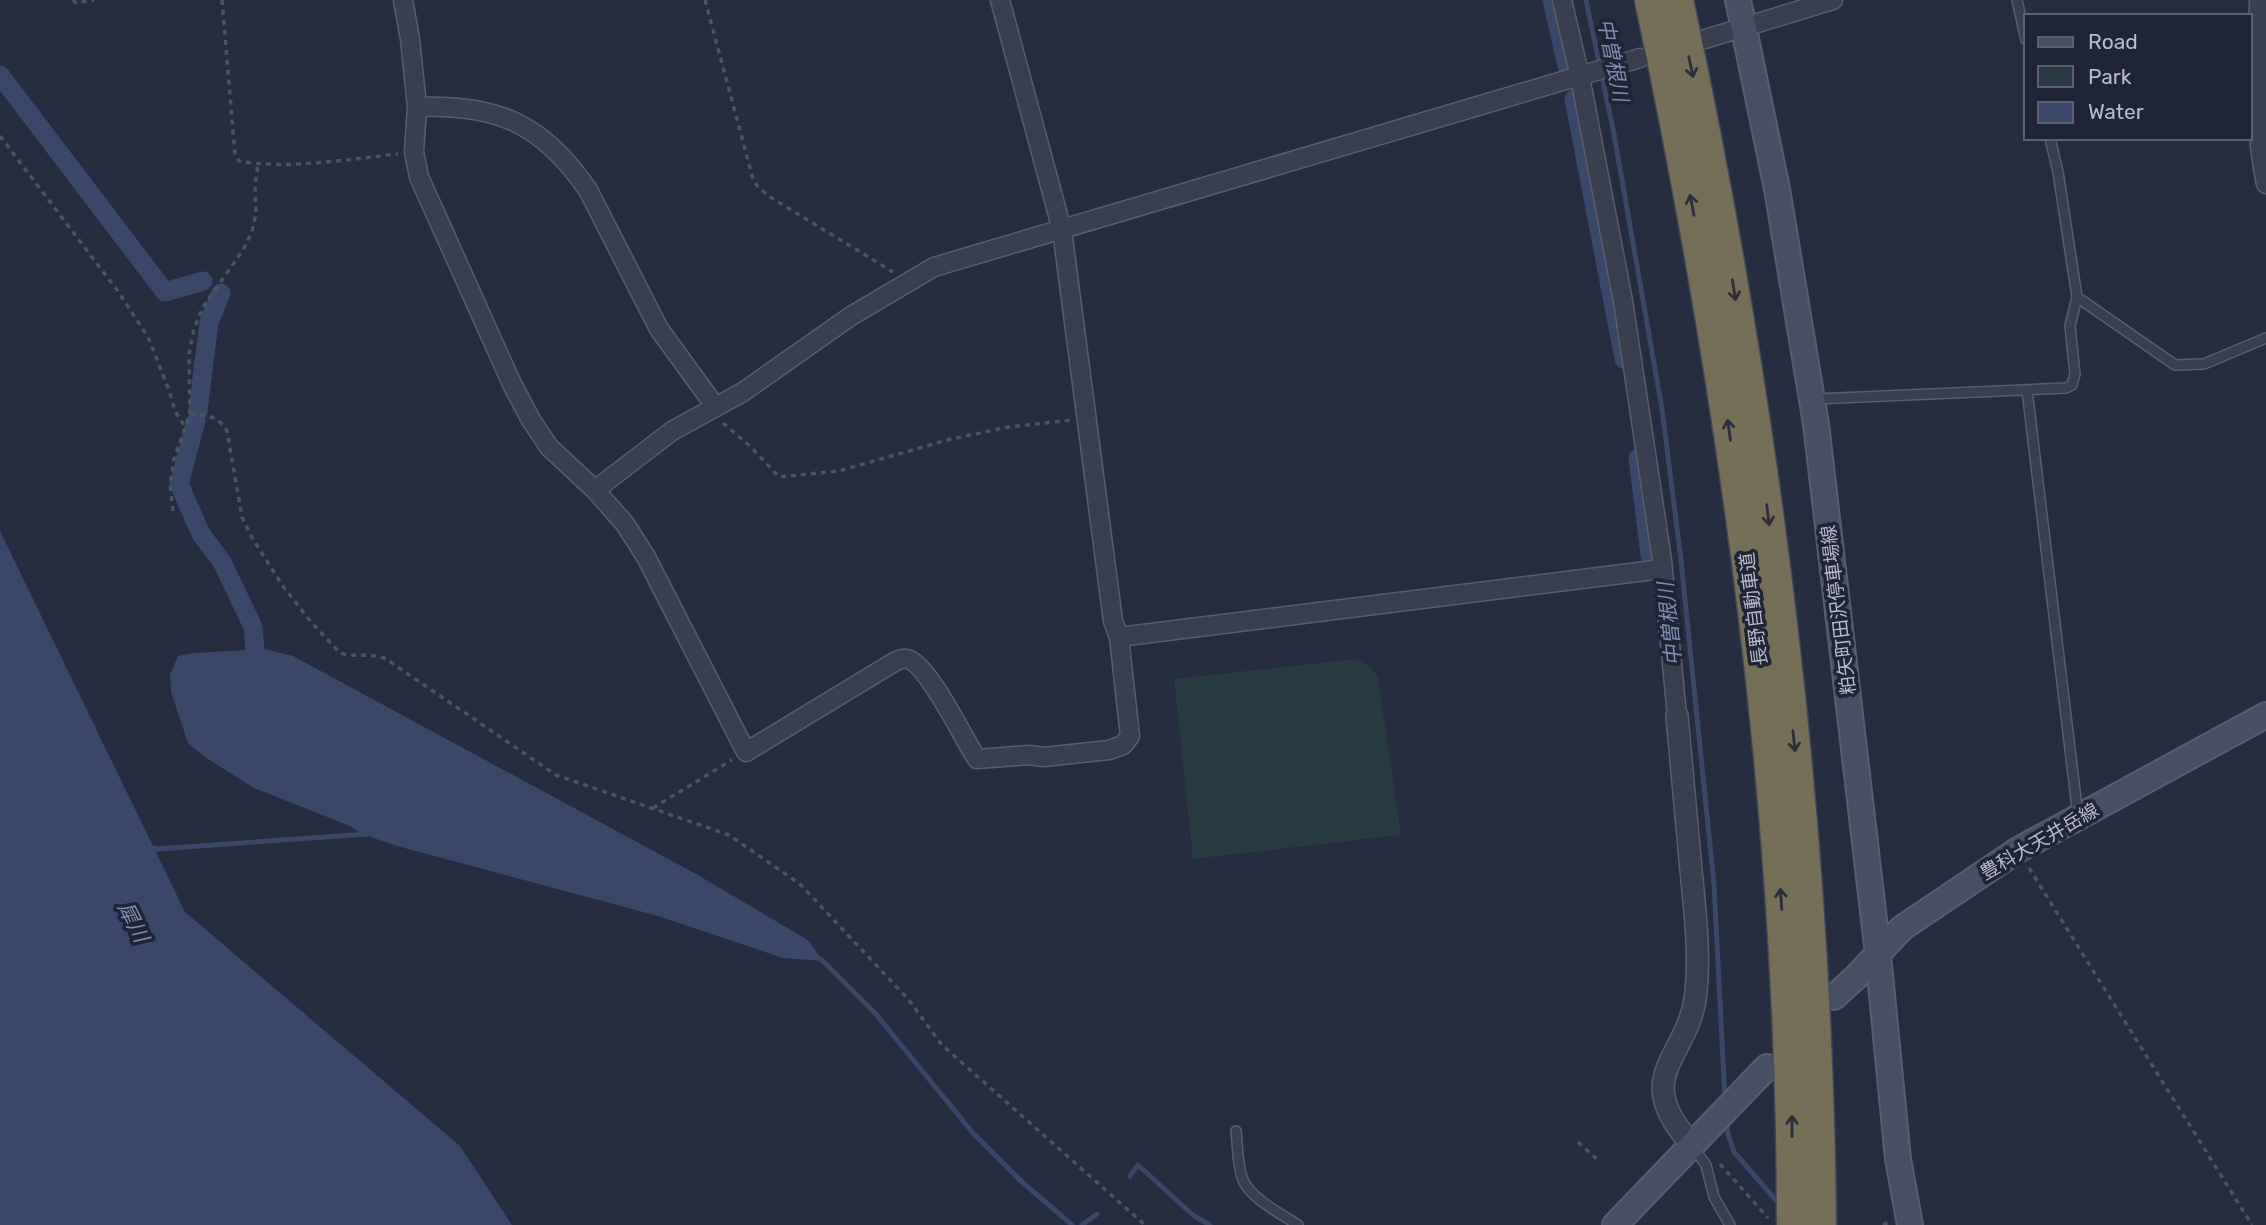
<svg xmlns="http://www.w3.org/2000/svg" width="2266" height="1225" font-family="Rubik,'Noto Sans JP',sans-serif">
<rect width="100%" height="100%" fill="#262d41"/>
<path fill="#283a42" d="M1355,659L1370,666L1378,678L1401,835L1193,859L1174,679Z"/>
<path fill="#3b4769" d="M0,531L185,912L460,1146L512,1225H0Z
M264,649L293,656L696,874L808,940L823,961L783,958L658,916L397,846L362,834L350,826L254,788L205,757L188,743L171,692L170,675L178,656L194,653Z"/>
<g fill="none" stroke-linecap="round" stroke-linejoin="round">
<path stroke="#3b4769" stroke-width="5" d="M1586,0L1614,134L1662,409L1681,560L1714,884L1725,1100
M147,847L157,849L368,834
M817,957L823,961L875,1013L973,1133L1021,1181L1072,1225
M1726,1120L1728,1134L1734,1152L1781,1206
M1130,1176L1138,1165L1194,1216L1210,1225
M1082,1225L1097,1214"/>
<path stroke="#3b4769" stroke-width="19" d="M1552,0L1567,66
M0,75L165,292L203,281
M1574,99L1624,359
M198,411L209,322L221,293
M196,421L179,484L201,534L222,562L253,627L255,650L262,674
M1638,458L1650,555"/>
<defs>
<path id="service" d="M2017,0L2026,40
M2077,297L2175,365L2204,364L2266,338
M2027,390L2078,816
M1815,399L2066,388L2072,385L2075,374L2070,326L2077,297L2058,172L2050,138
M1236,1131C1238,1147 1237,1165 1243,1180C1250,1198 1283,1215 1298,1225
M1692,1146L1706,1165L1714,1197L1730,1225"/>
<path id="minor" d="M403,0L410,39L417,107L414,152L419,177L512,384L531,420L549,447L595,490L625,524L646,557L746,752L896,661C899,660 903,658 907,659C928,663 964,740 977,759L1029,755L1044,757L1109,750L1123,745L1130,736L1119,637L1113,621L1062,230L1000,0
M1562,0L1580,77L1623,301L1662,560L1677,716
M2259,0C2258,61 2253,124 2266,184
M1705,39L1833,0
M417,107C497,104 542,123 588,190L659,329L715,406
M595,490L672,431L743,392L851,316L934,267L1640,58
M1119,637L1662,569"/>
<path id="tertiary" d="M1677,716C1682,767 1686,819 1691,870C1695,911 1700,953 1696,993C1689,1059 1629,1074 1691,1144"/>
<path id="secondary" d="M1738,0L1777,189L1816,424L1878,954L1898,1159L1910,1225
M1834,997L1856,977L1902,928L2018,850L2266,715
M1615,1225L1767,1067"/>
<path id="motorway" d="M1651,0C1736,402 1793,813 1793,1225
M1677,0C1763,403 1816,813 1820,1225"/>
</defs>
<use href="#service" stroke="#585d6e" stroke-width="12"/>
<use href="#minor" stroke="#585d6e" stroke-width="21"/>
<use href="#tertiary" stroke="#585d6e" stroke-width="24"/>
<use href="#secondary" stroke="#585d6e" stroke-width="28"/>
<use href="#motorway" stroke="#424758" stroke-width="35"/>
<path stroke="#46575e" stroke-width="3.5" stroke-dasharray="5 5" stroke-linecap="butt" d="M73,0L76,3L94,0
M222,0L235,155L239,161C286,170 350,159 398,154
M705,0L753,179L758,187L770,197L893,272
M0,136L117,290L148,337L169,390L175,411L185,427
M190,414C206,415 219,416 227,431L242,517L251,536L282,585L311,622L340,653C356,658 371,652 386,659L556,775L729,835L800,884L908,999L942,1045L1145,1225
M723,423L751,447L779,477L839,471L951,439L1009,427L1072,420
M173,511L170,485L174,459L190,414L189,354L194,329L203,307L243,250L252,232L256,213L255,184L258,165
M653,808L732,760
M2029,868L2252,1225
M1578,1142L1600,1162
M1720,1164L1768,1218
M1883,1225L1889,1222"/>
<use href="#service" stroke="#3a3f50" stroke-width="9"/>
<use href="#minor" stroke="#3a3f50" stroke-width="18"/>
<use href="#tertiary" stroke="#3a3f50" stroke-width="21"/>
<use href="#secondary" stroke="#484e63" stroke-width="24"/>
<use href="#motorway" stroke="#766f57" stroke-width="32"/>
</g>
<defs><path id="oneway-shaft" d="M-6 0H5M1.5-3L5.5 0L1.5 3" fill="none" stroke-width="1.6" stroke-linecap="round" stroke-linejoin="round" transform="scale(1.75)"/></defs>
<g stroke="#2c2f3b">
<use href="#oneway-shaft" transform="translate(1691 67) rotate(78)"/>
<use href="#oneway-shaft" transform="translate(1692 205) rotate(-101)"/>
<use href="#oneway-shaft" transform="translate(1734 290) rotate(81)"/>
<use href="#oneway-shaft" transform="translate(1729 430) rotate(-98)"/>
<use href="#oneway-shaft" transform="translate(1768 515) rotate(83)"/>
<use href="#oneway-shaft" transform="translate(1794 741) rotate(84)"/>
<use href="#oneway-shaft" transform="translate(1781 899) rotate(-94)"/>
<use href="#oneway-shaft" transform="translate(1792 1126) rotate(-90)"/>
</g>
<g text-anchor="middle" stroke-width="7" stroke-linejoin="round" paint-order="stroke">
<g font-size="19" fill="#b7bbcb" stroke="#1f2436">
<text transform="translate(1753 609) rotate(-97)" y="7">長野自動車道</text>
<text transform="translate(1838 610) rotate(-97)" y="7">粕矢町田沢停車場線</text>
<text transform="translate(2039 841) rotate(-30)" y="7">豊科大天井岳線</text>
</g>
<g font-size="21" font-style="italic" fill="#7e8cb2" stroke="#1f2436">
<text transform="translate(1613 60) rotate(79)" y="7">中曽根川</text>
<text transform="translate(1670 624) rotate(-96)" y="7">中曽根川</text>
<text transform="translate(133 922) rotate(63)" y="7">犀川</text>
</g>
</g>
<rect x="2024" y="14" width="228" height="126" fill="#1f2436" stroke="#5c6072" stroke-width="2"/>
<rect x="2038" y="37" width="35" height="10" fill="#484e63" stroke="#5c6072" stroke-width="2"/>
<text x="2088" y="49" font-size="21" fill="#b7bbcb">Road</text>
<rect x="2038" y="66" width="35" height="21" fill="#283a42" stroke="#5c6072" stroke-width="2"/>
<text x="2088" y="84" font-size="21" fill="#b7bbcb">Park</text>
<rect x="2038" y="102" width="35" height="21" fill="#3b4769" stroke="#5c6072" stroke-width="2"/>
<text x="2088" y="119" font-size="21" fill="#b7bbcb">Water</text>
</svg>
